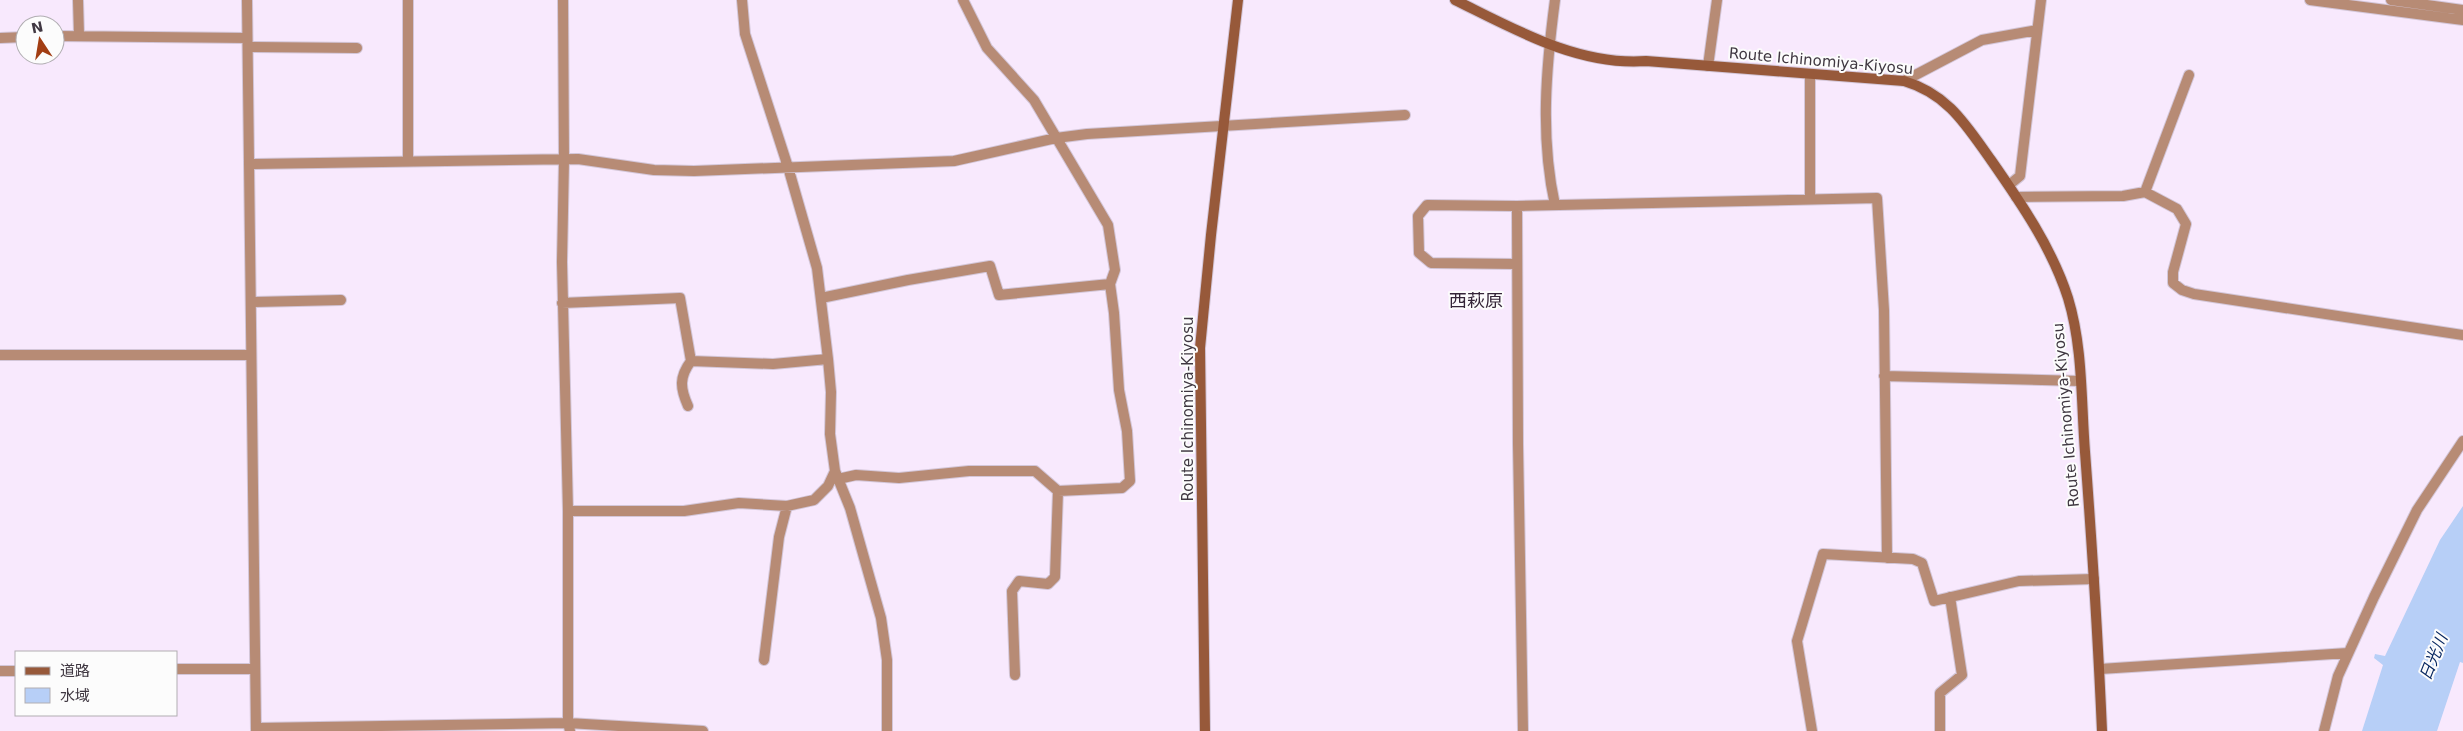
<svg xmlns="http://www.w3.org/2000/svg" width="2463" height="731" font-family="'DejaVu Sans','Noto Sans JP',sans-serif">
<rect width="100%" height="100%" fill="#f8e9fd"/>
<path fill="#b7cff7" d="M2463,506V663L2460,662L2437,731H2362L2383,665L2374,658L2375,654L2385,656L2440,540Z"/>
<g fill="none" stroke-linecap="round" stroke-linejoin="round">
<defs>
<path id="minor" d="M78,0L79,35
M247,0L256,731
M408,0V162
M563,0L564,160L562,262L568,511V723L570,731
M742,0L745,34L788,167L817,268L828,359L831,392L830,434L835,471L850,508L881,618L887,660V731
M963,0L987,48L1034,100L1108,225L1115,270L1110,284L1114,313L1119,390L1127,431L1130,481L1122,488L1058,491
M2310,0L2463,20
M2391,0L2463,10
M55,36L247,38
M0,38L25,37
M248,47L357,48
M1708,66L1717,0
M1810,74V199
M1904,81L1982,40L2037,30
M250,164L578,159L654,170L694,171L954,161L1056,138L1087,134L1405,115
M2009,185L2020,176L2041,0
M2145,192L2189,75
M2016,197L2123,196L2145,192L2177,209L2186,224L2173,272V283L2182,290L2194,294L2463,335
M1555,205C1540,137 1546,68 1555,0
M1517,206L1518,444L1523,731
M1517,264L1431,263L1419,253L1418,216L1427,205L1517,206L1877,198L1884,310L1887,558
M821,298L908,280L990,266L999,295L1110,284
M251,302L341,300
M562,303L680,298L691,361
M0,355H251
M1884,376L2080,381
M688,406C680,388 679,377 691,361L773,364L828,359
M838,479L856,475L899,478L969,471H1035L1058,491L1055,577L1048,584L1019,581L1012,591L1015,675
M568,511H684L739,503L787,506L814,500L828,486L835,471
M764,660L779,537L787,506
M176,669H255
M2100,669L2348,653
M0,671H16
M256,728L568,723L703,731
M1812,731L1797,641L1823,554L1913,559L1922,563L1934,601L2019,581L2094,579
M1940,731V693L1962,675L1950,597
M2324,731L2338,676L2374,597L2417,510L2463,441"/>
<path id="secondary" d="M1455,0C1514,29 1578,66 1646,61L1904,81C1948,94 1966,125 1991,160C2021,203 2052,248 2068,298C2083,347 2081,401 2085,452C2092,545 2098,638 2102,731
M1205,731L1200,348L1211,235L1238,0"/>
</defs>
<use href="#minor" stroke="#d3c6d8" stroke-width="12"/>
<use href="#secondary" stroke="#d3c6d8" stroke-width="12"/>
<use href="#minor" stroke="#b78b75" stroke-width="10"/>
<use href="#secondary" stroke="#97593a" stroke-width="10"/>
</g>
<g text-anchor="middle" stroke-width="4" stroke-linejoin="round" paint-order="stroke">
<g font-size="15" fill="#403842" stroke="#fcfcfc">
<text transform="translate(1821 61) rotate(5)" y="5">Route Ichinomiya-Kiyosu</text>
<text transform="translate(1188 409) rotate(-90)" y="5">Route Ichinomiya-Kiyosu</text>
<text transform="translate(2066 415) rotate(-95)" y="5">Route Ichinomiya-Kiyosu</text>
</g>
<g font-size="16" font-style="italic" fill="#072760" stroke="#fcfcfc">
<text transform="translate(2433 657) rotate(-68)" y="6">日光川</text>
</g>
<g font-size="18" fill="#342538" stroke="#fcfcfc">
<text x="1476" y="307">西萩原</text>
</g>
</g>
<rect x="15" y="651" width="162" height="65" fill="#fcfcfc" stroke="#b1aeb2"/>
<rect x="25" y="667" width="25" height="8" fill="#97593a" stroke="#b1aeb2"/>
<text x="60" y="676" font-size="15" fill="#403842">道路</text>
<rect x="25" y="688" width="25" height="15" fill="#b7cff7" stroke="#b1aeb2"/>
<text x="60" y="701" font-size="15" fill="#403842">水域</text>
<g transform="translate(40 40) rotate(348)"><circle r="24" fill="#fcfcfc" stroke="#b1aeb2"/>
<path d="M0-4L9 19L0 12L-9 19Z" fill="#a23d13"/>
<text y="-8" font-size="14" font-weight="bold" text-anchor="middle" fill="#403842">N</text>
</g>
</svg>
